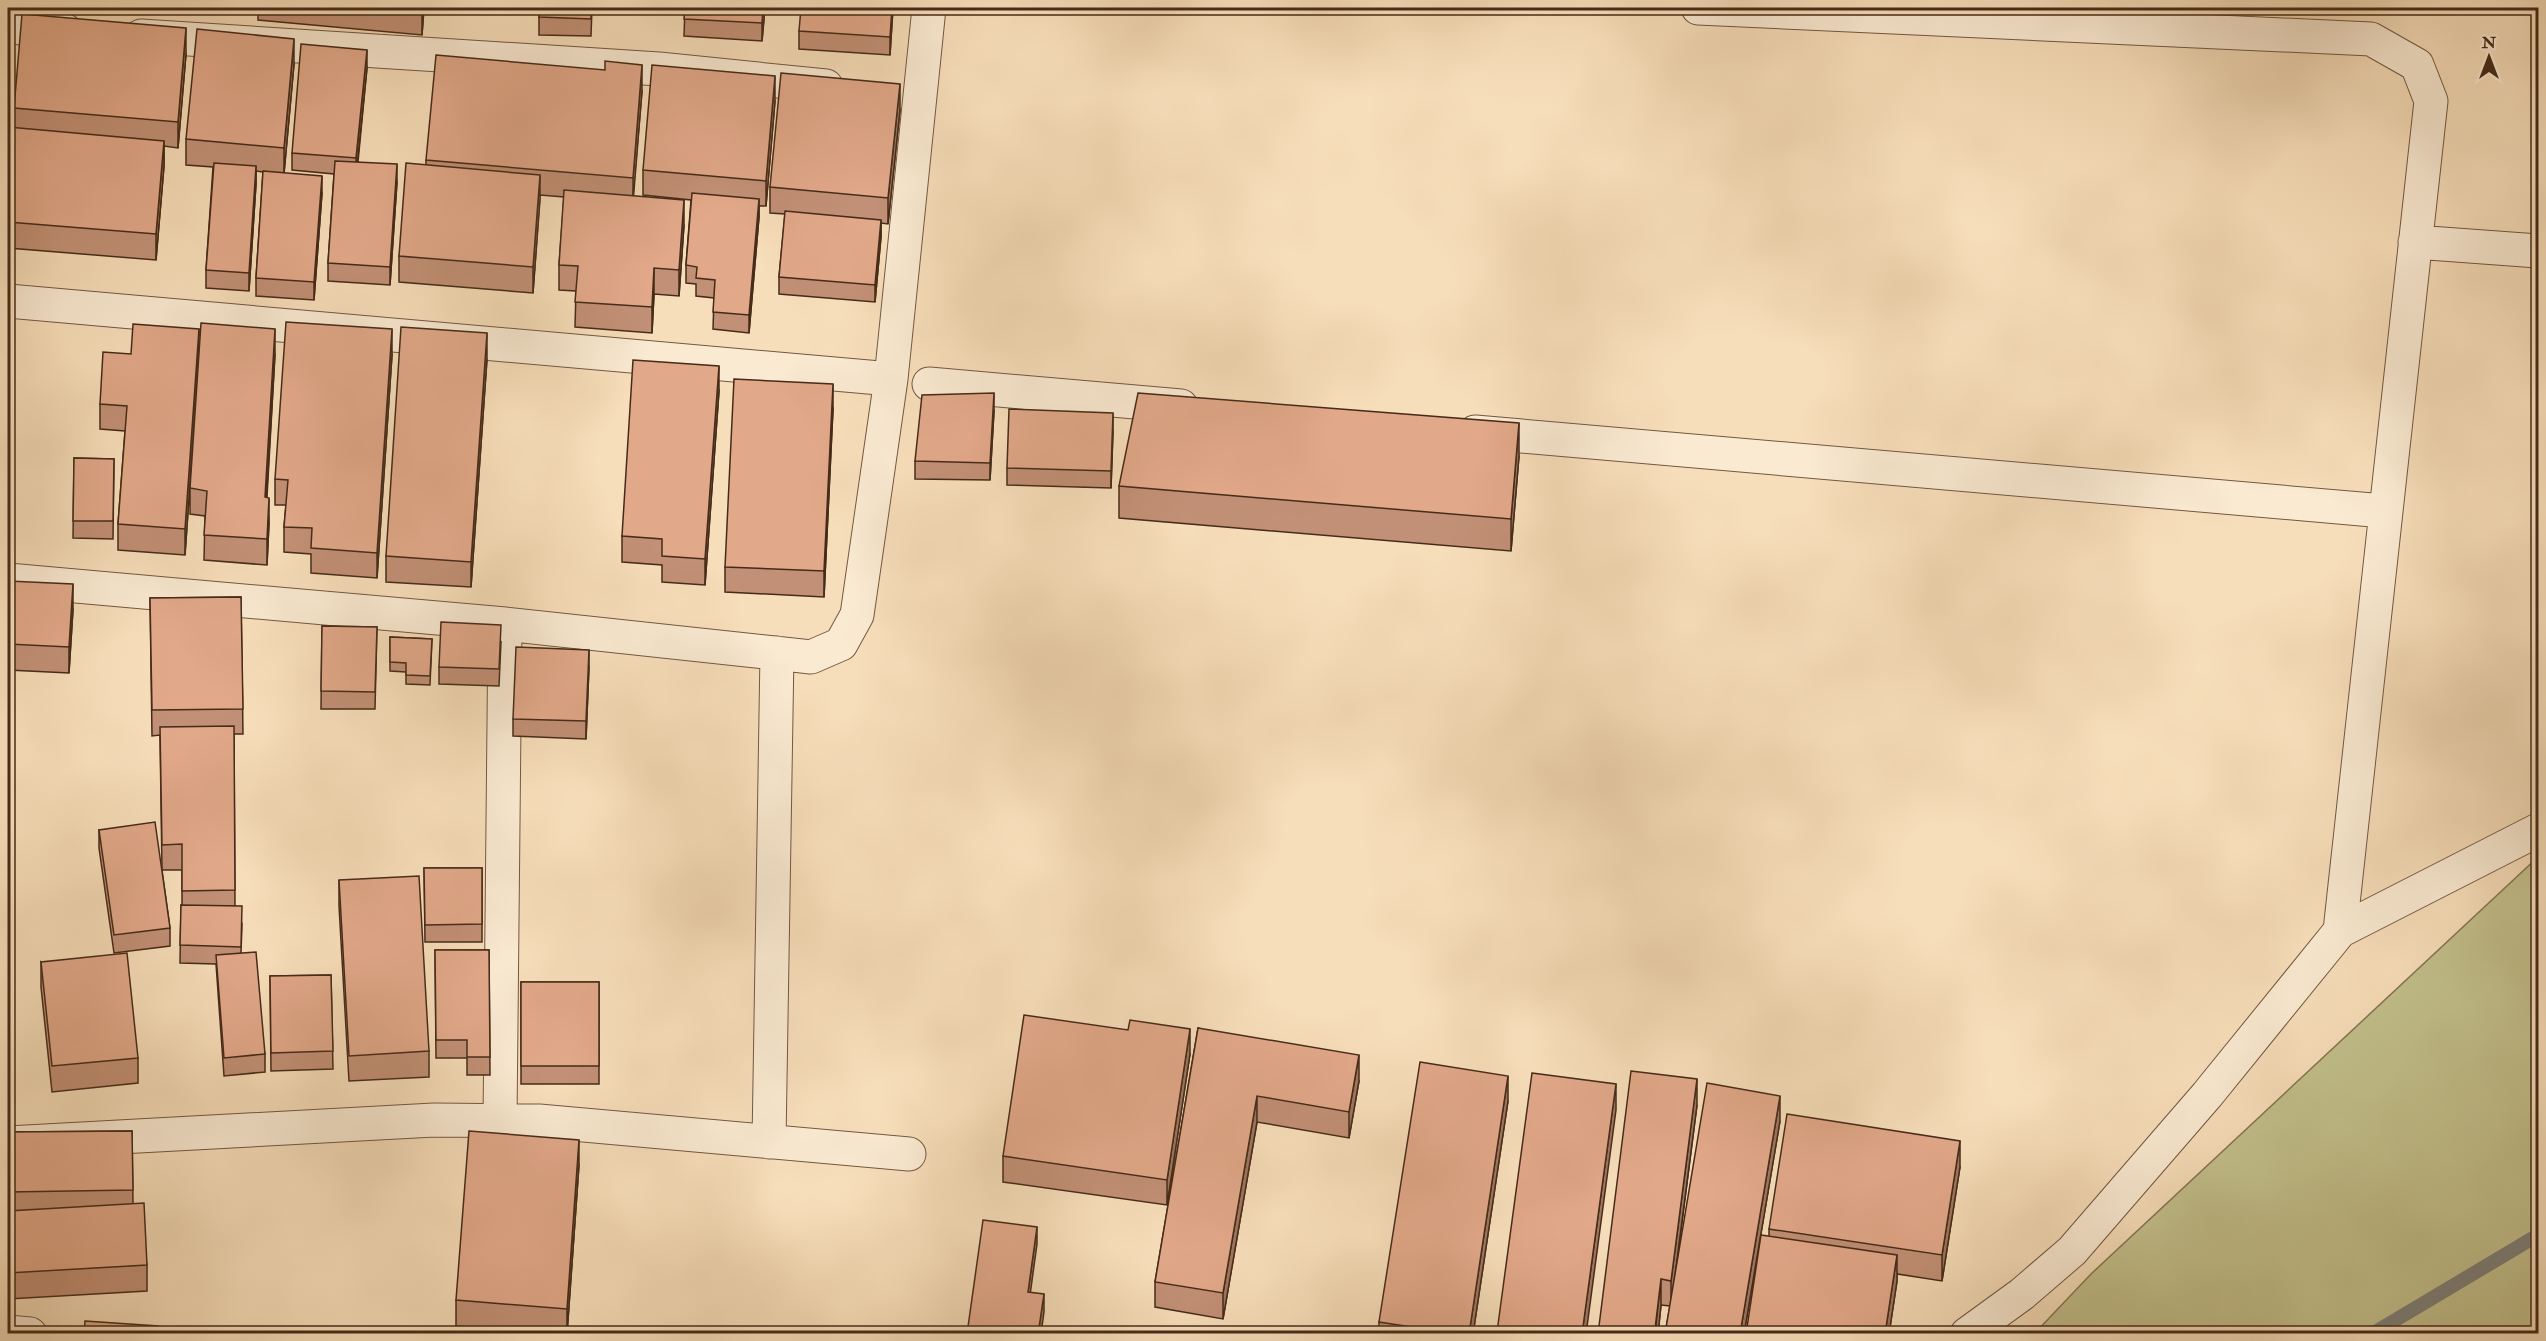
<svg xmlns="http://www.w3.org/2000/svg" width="2546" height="1341" font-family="'IM FELL Double Pica',serif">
<rect width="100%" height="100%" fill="#f7deba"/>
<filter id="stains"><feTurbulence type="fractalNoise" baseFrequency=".00333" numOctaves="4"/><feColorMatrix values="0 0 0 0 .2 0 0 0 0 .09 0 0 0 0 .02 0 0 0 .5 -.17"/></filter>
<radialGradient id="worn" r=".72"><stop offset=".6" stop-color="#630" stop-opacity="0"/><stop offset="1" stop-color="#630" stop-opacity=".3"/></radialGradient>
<path fill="#c2c08c" stroke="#847652" stroke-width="1.5" d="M2538,857V1333H2035L2091,1274Z"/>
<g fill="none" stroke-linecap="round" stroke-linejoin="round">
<path stroke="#7d807a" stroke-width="14" d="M2372,1334L2538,1235"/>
<defs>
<path id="minor" d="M1698,8L2371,39L2417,65L2431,101L2340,931
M8,27L66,31
M141,36L659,69L826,86
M2415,242L2538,251
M8,301L891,379
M929,384L1181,406
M1475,432L2384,511
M8,580L505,624L811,657L841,644L857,615L891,379L929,8
M500,1121L505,624
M769,1142L777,653
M8,1143L434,1120L539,1121L909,1154
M8,1332L30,1334
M1967,1334L2022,1294L2072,1251L2207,1095L2340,931L2538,830"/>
</defs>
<use href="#minor" stroke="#725841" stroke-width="35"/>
<use href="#minor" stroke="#faead2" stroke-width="33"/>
</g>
<path fill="#c29076" stroke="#462b19" stroke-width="1.5" d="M76,8H136V11Z
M258,8H424L422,35L258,20Z
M539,8H592L591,36L539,35Z
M685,8H765L762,41L684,36Z
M893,8L890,55L799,49V31Z
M186,54L178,148L164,146V166L156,260L8,248V127L14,128V108Z
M294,64L284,173L322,193L314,300L256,296V278L263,172L256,171V184L249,291L206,288V270L213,167L186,165V139Z
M367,68L358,162L397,182L390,285L328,281V263L334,174L292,170V153Z
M642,91L633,196L684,225L679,296L654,294L652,333L575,327L576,291L559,290V265L564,197L540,195L533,293L399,282V256L426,165V160Z
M775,101L766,206H759V217L749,333L713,329L714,298L696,296V284L686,283V265L691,200L643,195V170Z
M900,110L888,224L881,223V237L875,302L779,294V277L785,214L770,213V187Z
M131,354H275L267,497L269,523L267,565L204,560L205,516L190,514V488L198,367L185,555L118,550V524L125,431L100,429V404Z
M392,355L377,578L311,573V554L284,552V527L286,505H275V479Z
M487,359L471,587L386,582V556Z
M719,391L705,585L662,582V565L622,562V536Z
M833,409L824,597L725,592V567Z
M994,411L990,480L915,479V461Z
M1113,431L1111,488L1007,485V468Z
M1519,456L1511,551L1119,518V486Z
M74,458L114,459L113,539L73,538Z
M8,581L73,609L69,673L8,670Z
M241,597L243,734H234L235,906L242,924L241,953L265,1054V1072L224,1076L216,964L180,963L181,905H182V870H162L170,928V946L114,953L99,848V830L162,870L160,735L152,736L150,598Z
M322,626L377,627L375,709H321Z
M390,637L432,639L430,685L406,684V672L390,671Z
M501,642L499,686L439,684V667Z
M589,667L586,739L513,736V719Z
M424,868H482V942H425Z
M339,880L429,1051V1077L349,1081L339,906Z
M435,950H489L490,1075H467V1058H436Z
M41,962L138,1058V1083L52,1092L41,987Z
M331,975L333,1069L271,1071L270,976Z
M521,982H599V1084H521Z
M1198,1028L1359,1081L1349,1138L1257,1122L1223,1319L1155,1307V1282Z
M1128,1030L1190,1054L1167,1205L1003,1182V1156Z
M1508,1101L1473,1334H1379V1322Z
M1697,1105L1676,1270L1780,1121L1744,1334H1665L1670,1306L1661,1305L1658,1334H1598Z
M132,1131L133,1204L147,1265V1291L8,1299V1132Z
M579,1165L567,1334L456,1326V1300Z
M1960,1167L1942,1281L1897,1274V1281L1889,1334H1746L1769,1236V1229Z"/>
<path fill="#9e7660" stroke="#462b19" stroke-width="1.5" d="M422,8H424L422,35Z
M763,8H765L762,41V23Z
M892,8H893L890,55V37Z
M186,28V54L178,148V122Z
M294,39V64L284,174V148Z
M367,50V68L356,176V158Z
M642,65V91L633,203V178Z
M775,76V101L766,206V181Z
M900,84V110L888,224V198Z
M164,141V166L156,260V234Z
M397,164V182L390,285V267Z
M256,166V184L249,291V273Z
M540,175V200L533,293V267Z
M322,176V193L314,300V282Z
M759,199V217L749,333V315Z
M684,200V225L679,296V270Z
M881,220V237L875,302V285Z
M654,268V294L652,333V307Z
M199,329V355L185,555V529Z
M275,329V354L265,523V497Z
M392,329V355L377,578V553Z
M487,333V359L471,587V562Z
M719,366V391L705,585V559Z
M833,384V409L824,597V571Z
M994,393V411L990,480V463Z
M1113,413V431L1111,488V471Z
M1519,423V456L1511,551V519Z
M269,498V523L267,565V539Z
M73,584V609L69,673V647Z
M589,650V667L586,739V721Z
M12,906V924L8,926V908Z
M1190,1029V1054L1167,1205V1180Z
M1359,1055V1081L1349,1138V1112Z
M1508,1076V1101L1473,1334H1469Z
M1697,1079V1105L1671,1306V1281Z
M1616,1084V1110L1586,1334H1582Z
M1257,1096V1122L1223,1319V1293Z
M1780,1096V1121L1744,1334H1740Z
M579,1140V1165L567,1334V1309Z
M1960,1141V1167L1942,1281V1255Z
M1037,1227V1244L1028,1310V1292Z
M1897,1255V1281L1889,1334H1885Z
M1661,1279V1305L1658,1334H1655Z
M1044,1294V1312L1041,1334H1038Z"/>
<path fill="#e1a889" stroke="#462b19" stroke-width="1.5" d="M400,8H422V9Z
M539,8H591V19L539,17Z
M685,8H763L762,23L684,19Z
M801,8H892L890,37L799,31Z
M22,14L186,28L178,122L14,108Z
M197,29L294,39L284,148L186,139Z
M301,44L367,50L356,158L292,153Z
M436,55L605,70V61L642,65L633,178L426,160Z
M652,65L775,76L766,181L643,170Z
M781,73L900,84L888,198L770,187Z
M8,127L164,141L156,234L8,222Z
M335,161L397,164L390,267L328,263Z
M214,163L256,166L249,273L206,270Z
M406,163L540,175L533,267L399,256Z
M263,171L322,176L314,282L256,278Z
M564,190L684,200L679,270L654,268L652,307L575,302L578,266L559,265Z
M692,193L759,199L749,315L713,312L715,280L696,278L697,267L686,265Z
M785,211L881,220L875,285L779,277Z
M286,322L392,329L377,553L311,548L312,528L284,527L288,480L275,479Z
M201,323L275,329L265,497L269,498L267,539L204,535L207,491L190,488Z
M133,324L199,329L185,529L118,524L127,406L100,404L103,352L131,354Z
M401,327L487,333L471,562L386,556Z
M633,360L719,366L705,559L662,556V539L622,536Z
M734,379L833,384L824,571L725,567Z
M994,393L990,463L915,461L922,395Z
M1138,393L1519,423L1511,519L1119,486Z
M1009,409L1113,413L1111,471L1007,468Z
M74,458L114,459L113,521H73Z
M8,581L73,584L69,647L8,644V665Z
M241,597L243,709L152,710L150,598Z
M441,622L501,625L499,669L439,667Z
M322,626L377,627L375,692L321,691Z
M390,637L432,639L430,676L406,675V663L390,662Z
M516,647L589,650L586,721L513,719Z
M234,726L235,890L182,891V844L162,845L160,727Z
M155,822L170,928L114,935L99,830Z
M424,868H482V924L425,925Z
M419,876L429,1051L349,1056L339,880Z
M8,894L12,906L8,908Z
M181,905L242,906L241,947L180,945Z
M435,950H489L490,1057H467V1040H436Z
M256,952L265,1054L224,1058L216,955Z
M127,953L138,1058L52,1066L41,962Z
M331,975L333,1051L271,1053L270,976Z
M521,982H599V1066H521Z
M1024,1015L1128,1030L1130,1020L1190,1029L1167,1180L1003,1156Z
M1198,1028L1359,1055L1349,1112L1257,1096L1223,1293L1155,1282Z
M1420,1062L1508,1076L1469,1334H1458L1379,1322Z
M1631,1071L1697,1079L1671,1281L1661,1279L1655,1329L1634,1327L1633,1334H1598Z
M1532,1073L1616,1084L1582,1334H1513L1497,1332Z
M1707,1083L1780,1096L1740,1334H1665Z
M1787,1114L1960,1141L1942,1255L1769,1229Z
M132,1131L133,1190L8,1192V1132Z
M469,1131L579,1140L567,1309L456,1300Z
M144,1203L147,1265L8,1273V1211Z
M983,1220L1037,1227L1028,1292L1044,1294L1038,1334H967Z
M1761,1235L1897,1255L1885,1334H1869L1845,1330V1334H1746Z
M85,1321L158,1326L157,1334H84Z"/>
<rect width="2546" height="1341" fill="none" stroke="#f7deba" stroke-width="30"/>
<rect x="9" y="9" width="2528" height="1323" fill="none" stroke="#462b19" stroke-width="3"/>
<rect x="15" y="15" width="2516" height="1311" fill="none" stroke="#462b19" stroke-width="1.5"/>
<g transform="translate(2489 57)" stroke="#faead2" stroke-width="4.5" paint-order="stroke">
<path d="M0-4.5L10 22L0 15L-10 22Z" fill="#462b19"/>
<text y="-9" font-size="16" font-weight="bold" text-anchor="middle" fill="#462b19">N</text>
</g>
<rect width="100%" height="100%" filter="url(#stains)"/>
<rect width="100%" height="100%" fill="url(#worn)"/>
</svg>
